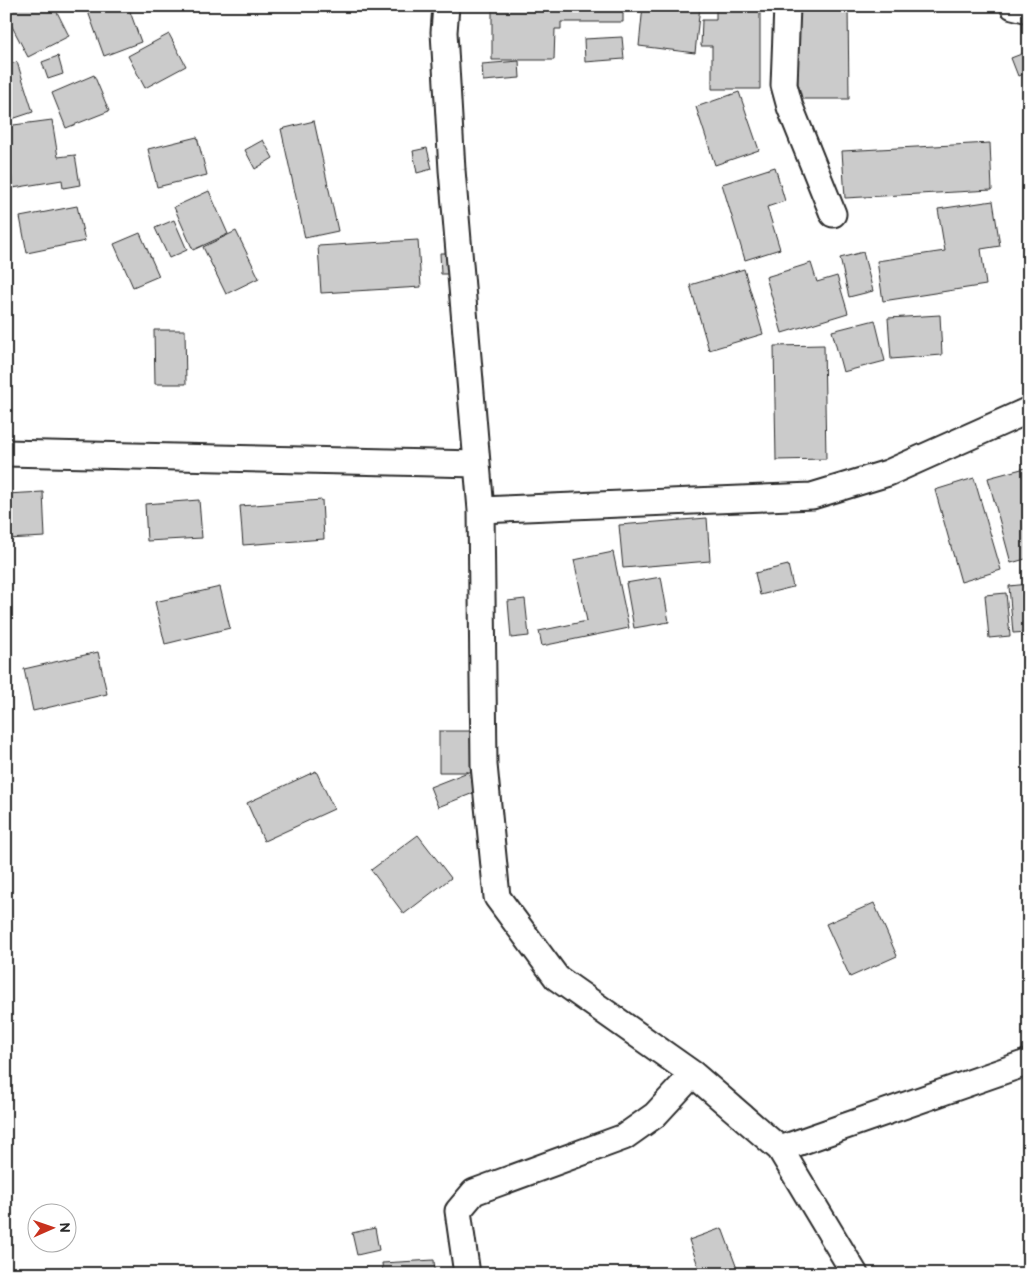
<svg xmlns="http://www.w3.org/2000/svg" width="1035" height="1280" font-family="'Balsamiq Sans',sans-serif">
<rect width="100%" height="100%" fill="#fff"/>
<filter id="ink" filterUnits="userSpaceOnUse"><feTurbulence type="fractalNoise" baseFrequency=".02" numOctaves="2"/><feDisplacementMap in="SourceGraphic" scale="10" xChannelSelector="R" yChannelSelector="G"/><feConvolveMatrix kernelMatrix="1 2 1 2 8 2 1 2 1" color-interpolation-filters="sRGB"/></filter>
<g filter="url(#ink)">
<path fill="#cbcbcb" stroke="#2b2b2b" d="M6,6H54L69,36L28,57L6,15Z
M86,6H128L141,42L104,56Z
M492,6H623V22H561V29H555L554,60H492Z
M643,6H700L695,53L639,46Z
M716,6H760V89H712V46H701L702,20H716Z
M797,6H848L849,99H798Z
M169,34L186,66L145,88L128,56Z
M622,37L624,59L585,62L584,39Z
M1024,53L1029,64V72L1018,76L1011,58Z
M58,56L63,74L48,79L42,62Z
M519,61L520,78L483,81L482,64Z
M17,62L33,112L6,121V65Z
M94,75L109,111L66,128L52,93Z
M739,92L759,150L715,165L696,107Z
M52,120L58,157L75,155L80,185L63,188L62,180L13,188L6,126Z
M314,121L338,231L305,238L281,129Z
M197,137L207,175L157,187L148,149Z
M263,140L273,158L255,169L245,150Z
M990,143L992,190L845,198L842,151Z
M427,148L432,169L417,173L413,151Z
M775,167L785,201L767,207L780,249L745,260L722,184Z
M209,191L228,234L193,250L174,207Z
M993,201L1000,246L981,249L986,285L883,301L877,261L945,251L938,209Z
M77,206L85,241L27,253L20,217Z
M174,220L187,250L169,258L155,228Z
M236,231L259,278L226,294L203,247Z
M140,233L159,276L133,287L114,244Z
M418,240L421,287L321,293L318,246Z
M863,252L873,291L849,297L840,258Z
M440,253H456V274H441Z
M811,263L817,282L837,276L848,313L782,333L766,277Z
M744,269L763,334L709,350L690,285Z
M940,315L942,355L891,359L888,318Z
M875,320L885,361L843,372L832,331Z
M154,330H185L186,384H155Z
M824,345L826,459L776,460L774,346Z
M1029,467V558L1011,563L988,478Z
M974,478L1001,570L961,582L935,490Z
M43,492L45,537L6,539V494Z
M199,500L202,538L147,541L145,504Z
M322,500L324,539L243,545L240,506Z
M707,518L710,561L623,568L619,525Z
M613,552L629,628L542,646L539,631L587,621L574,560Z
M788,565L793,587L760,595L755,573Z
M661,577L669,622L634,628L626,583Z
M1029,584V632L1013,633L1009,586Z
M220,587L230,628L165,644L155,602Z
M1006,593L1010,636L989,638L985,595Z
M525,599L529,636L511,638L508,601Z
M98,652L107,694L33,711L24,669Z
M439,731H478V772H439Z
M316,771L334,809L264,841L247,803Z
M468,772L476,792L438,807L430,787Z
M418,835L451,878L404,914L371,870Z
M874,903L897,956L850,977L826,924Z
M375,1228L379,1250L357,1255L352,1233Z
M722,1228L739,1274H701L689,1240Z
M434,1260L435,1274H383L382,1263Z"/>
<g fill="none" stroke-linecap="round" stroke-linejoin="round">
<defs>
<path id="minor" d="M446,6L444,32L452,170L481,510L484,765L497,897L557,978L693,1074L780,1149L855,1274
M787,6L784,85L790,107L833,214
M1013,6L1029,10
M6,453L477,464
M481,510L812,496L888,473L1029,410
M780,1149L1029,1062
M467,1274L458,1211L474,1192L624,1137L655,1115L693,1074"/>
</defs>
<use href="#minor" stroke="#2b2b2b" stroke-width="29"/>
<use href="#minor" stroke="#fff" stroke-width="25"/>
</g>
</g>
<rect width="1035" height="1280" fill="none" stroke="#fff" stroke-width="25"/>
<rect x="12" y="12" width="1010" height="1255" fill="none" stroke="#2b2b2b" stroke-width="2" filter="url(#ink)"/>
<g transform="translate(52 1228) rotate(88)"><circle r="24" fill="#ffffff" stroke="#aaaaaa"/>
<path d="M0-4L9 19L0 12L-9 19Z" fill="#c8321e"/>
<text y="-8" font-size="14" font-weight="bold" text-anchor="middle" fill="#2b2b2b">N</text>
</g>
</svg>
